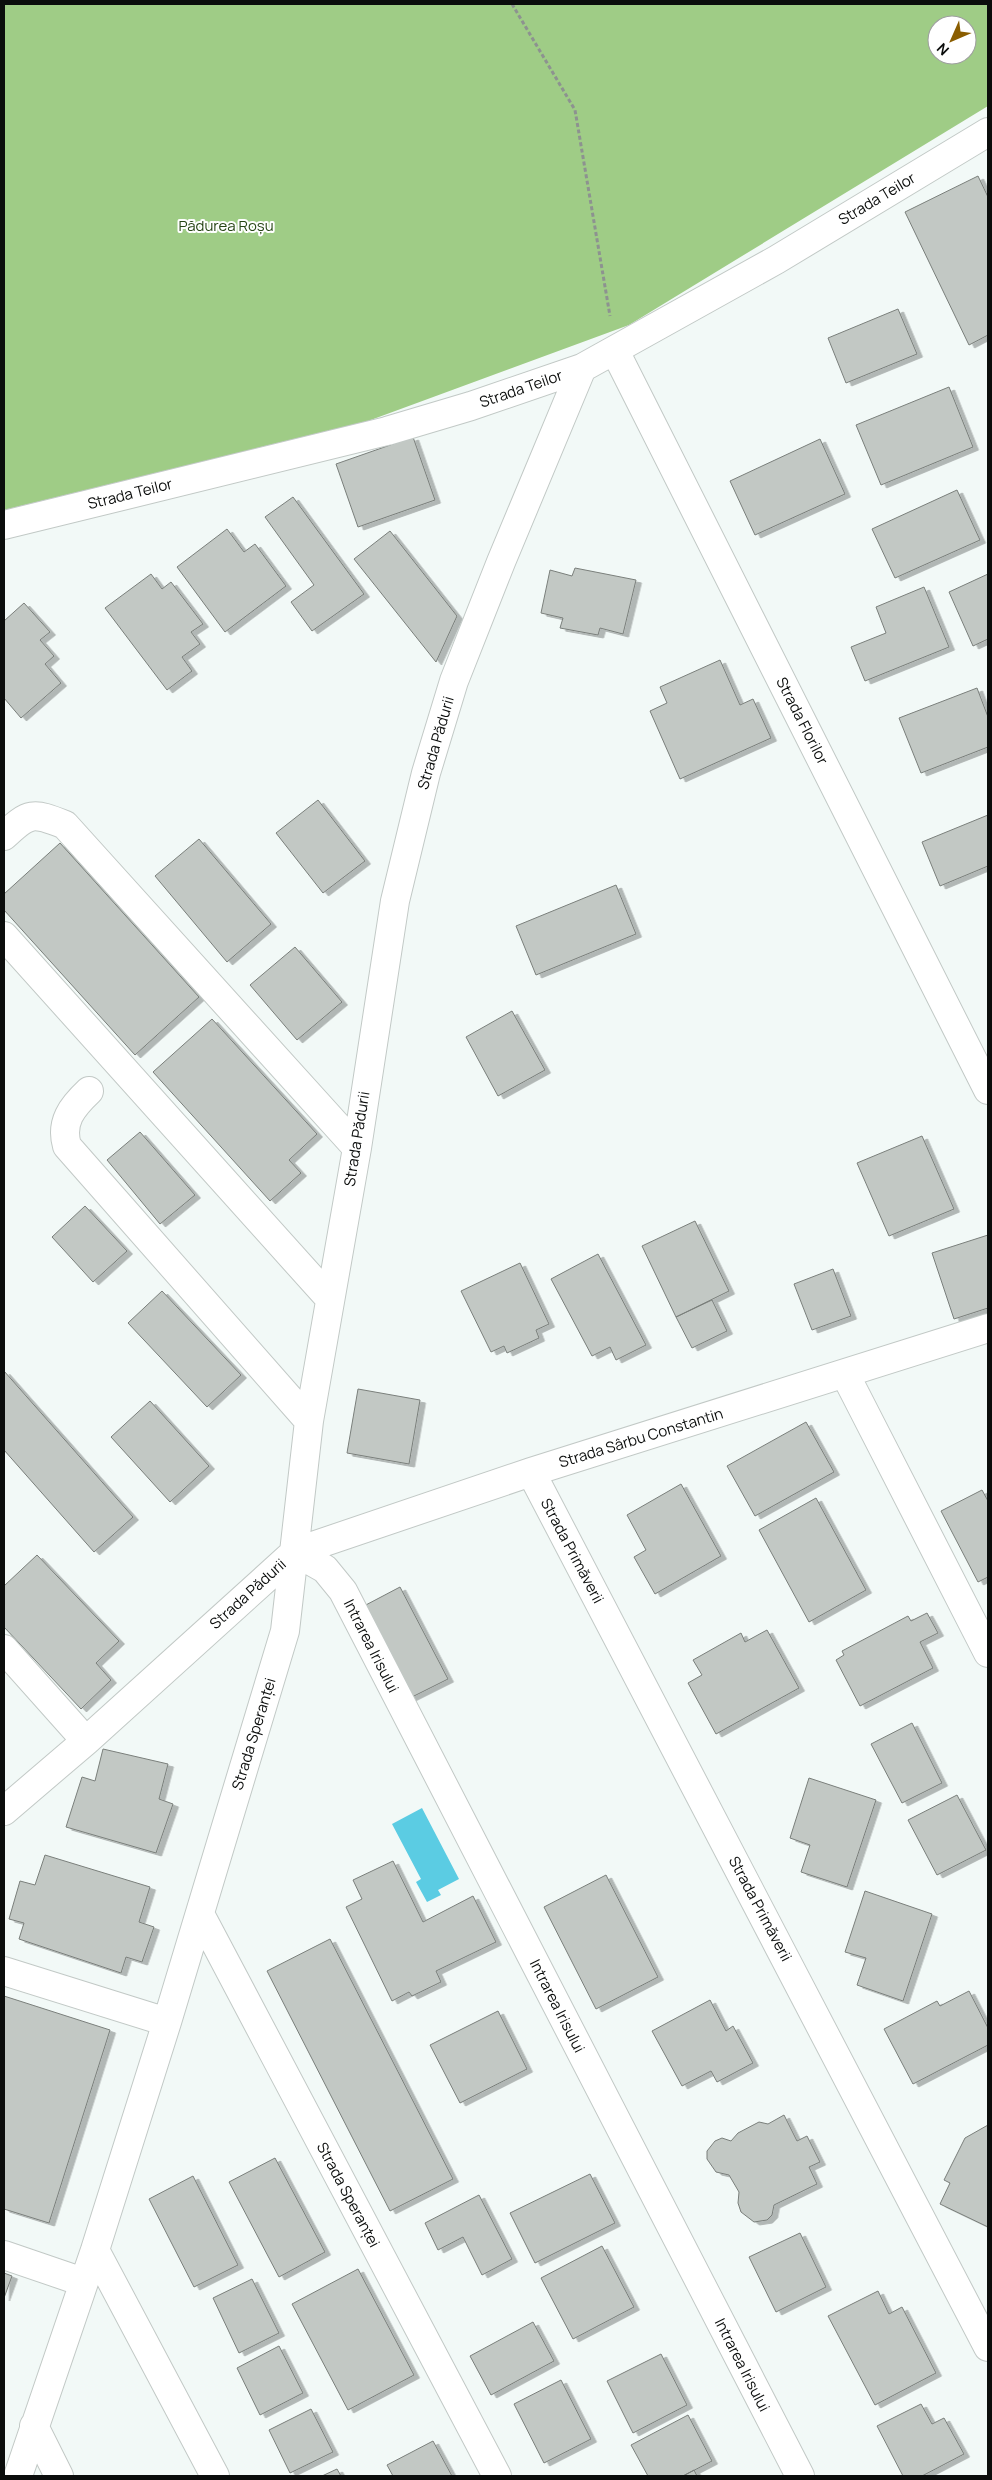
<svg xmlns="http://www.w3.org/2000/svg" width="992" height="2480" font-family="Manrope,sans-serif">
<defs>
<filter id="shadow"><feDropShadow dx="5.5" dy="3" stdDeviation="0" flood-color="#0004"/></filter>
</defs>
<rect width="100%" height="100%" fill="#f2f9f7"/>
<path fill="#9fcc86" fill-rule="evenodd" d="M4,4H988V106L629,325L368,421L4,510ZM937,25H967V55H937Z"/>
<path fill="#5bcce3" d="M422,1808L459,1879L438,1890L441,1895L427,1902L416,1882L421,1879L392,1824Z"/>
<path fill="#c2c8c4" stroke="#7a7f7b" filter="url(#shadow)" d="M978,176L988,197V335L969,345L905,212Z
M898,309L917,354L846,383L828,338Z
M949,387L973,447L881,485L856,425Z
M413,437L435,500L358,527L336,464Z
M820,439L845,494L755,535L730,481Z
M957,490L980,540L895,578L872,529Z
M293,497L364,594L312,631L291,602L314,585L265,517Z
M227,529L244,552L255,544L286,586L225,632L177,567Z
M390,531L457,616L436,662L354,559Z
M575,568L636,580L623,634L600,628L598,635L560,628L563,618L541,613L550,570L572,576Z
M151,574L162,589L171,582L203,624L191,632L200,644L182,657L192,671L167,690L105,608Z
M988,574V639L973,646L949,592Z
M924,587L949,647L865,681L851,647L886,633L876,607Z
M24,603L50,632L40,640L54,656L45,664L61,683L21,718L4,698V621Z
M720,660L740,705L753,699L771,738L680,779L650,711L667,703L660,687Z
M977,688L988,717V747L921,773L899,718Z
M318,800L365,861L323,893L276,833Z
M988,815V866L940,886L922,842Z
M199,839L271,924L227,962L155,876Z
M60,843L199,997L135,1055L4,910V894Z
M616,885L636,934L536,975L516,926Z
M295,947L342,1002L297,1040L250,985Z
M512,1011L545,1070L498,1096L466,1037Z
M212,1019L317,1134L289,1160L301,1173L270,1201L153,1072Z
M140,1132L195,1195L160,1224L107,1160Z
M922,1136L954,1209L889,1236L857,1163Z
M85,1206L127,1251L93,1282L52,1237Z
M695,1221L729,1291L676,1317L642,1246Z
M988,1235V1308L954,1319L932,1253Z
M598,1254L646,1345L616,1360L610,1347L592,1356L551,1279Z
M520,1263L549,1324L536,1330L539,1338L507,1353L504,1346L491,1352L461,1291Z
M833,1269L851,1316L812,1330L794,1284Z
M162,1291L241,1375L207,1407L128,1323Z
M712,1300L727,1331L692,1348L676,1317Z
M4,1371L133,1517L94,1552L4,1450Z
M358,1389L420,1400L409,1464L347,1453Z
M150,1401L209,1466L170,1502L111,1437Z
M806,1422L834,1472L755,1516L727,1466Z
M681,1484L721,1556L655,1594L634,1557L646,1550L627,1515Z
M982,1490L988,1501V1577L978,1582L941,1511Z
M816,1498L866,1590L809,1622L759,1530Z
M37,1555L119,1641L96,1663L111,1680L81,1709L4,1627V1586Z
M400,1587L448,1679L410,1698L362,1607Z
M927,1613L938,1633L920,1642L933,1668L860,1706L836,1660L844,1655L842,1651L908,1616L911,1621Z
M767,1630L799,1688L716,1734L688,1683L702,1675L693,1660L741,1633L745,1642Z
M912,1723L942,1783L902,1803L871,1744Z
M103,1749L168,1764L159,1799L173,1804L156,1853L66,1827L82,1777L95,1781Z
M809,1778L876,1800L847,1887L801,1872L810,1845L790,1838Z
M957,1795L986,1850L937,1875L908,1820Z
M45,1855L150,1887L139,1922L154,1927L142,1962L126,1957L121,1973L19,1939L24,1923L9,1919L20,1881L35,1885Z
M393,1861L423,1922L473,1896L496,1942L436,1971L441,1982L412,1996L409,1992L392,2001L346,1907L362,1899L353,1880Z
M606,1875L658,1977L596,2009L544,1907Z
M865,1891L932,1914L903,2001L857,1985L866,1958L845,1952Z
M330,1939L453,2179L390,2211L267,1971Z
M969,1991L988,2028V2045L913,2084L884,2029L937,2001L940,2006Z
M4,1996L110,2030L49,2223L4,2209Z
M710,2000L726,2031L733,2026L753,2063L717,2082L711,2071L682,2086L652,2031Z
M498,2011L527,2069L460,2103L430,2045Z
M784,2115L797,2141L807,2136L820,2162L809,2167L817,2184L774,2205L772,2215L767,2220L754,2222L741,2212L738,2203L739,2192L729,2175L716,2172L707,2159V2151L715,2141L722,2138L731,2141L738,2133L759,2122L768,2124Z
M988,2125V2227L940,2204L950,2183L944,2180L965,2138Z
M275,2158L325,2252L279,2277L229,2182Z
M590,2174L615,2223L535,2263L510,2213Z
M193,2176L238,2265L194,2287L149,2199Z
M479,2195L512,2259L482,2275L463,2237L438,2250L425,2223Z
M800,2233L826,2287L776,2312L749,2257Z
M602,2246L634,2307L573,2339L541,2278Z
M358,2269L414,2375L348,2410L292,2304Z
M4,2273L12,2276L4,2298Z
M252,2279L279,2333L239,2353L213,2298Z
M878,2291L889,2314L902,2307L936,2373L875,2405L828,2316Z
M533,2322L554,2361L491,2395L470,2356Z
M279,2346L303,2393L260,2415L237,2368Z
M661,2354L687,2405L633,2433L607,2381Z
M561,2380L591,2439L544,2463L514,2404Z
M921,2404L932,2424L944,2418L964,2454L922,2476H903L877,2426Z
M311,2409L333,2452L290,2473L269,2430Z
M688,2415L712,2461L683,2476H648L631,2445Z
M433,2441L452,2476H393L387,2465Z
M337,2469L341,2476H322Z
M694,2470L697,2476H683Z"/>
<g fill="none" stroke-linecap="round" stroke-linejoin="round">
<defs>
<path id="minor" d="M615,351L988,1090
M4,525L387,431L471,406L582,368L776,260L988,132
M4,836C29,812 33,812 65,825L357,1148
M4,936L330,1299
M89,1091C72,1107 60,1122 67,1146L309,1421
M845,1374L988,1653
M531,1472L988,2347
M295,1552L325,1569L343,1591L800,2476
M4,1649L86,1741
M4,1811L86,1741L295,1552L531,1472L988,1328
M200,1914L497,2476
M4,1971L167,2022
M95,2250L215,2476
M4,2255L83,2282
M34,2426L59,2476
M18,2476L95,2250L167,2022L285,1631L309,1421L357,1148L395,901L426,773L454,681L501,562L582,368"/>
</defs>
<use href="#minor" stroke="#c2c9c6" stroke-width="30"/>
<path stroke="#8d9290" stroke-width="3" stroke-dasharray="4 2.5" stroke-linecap="butt" d="M512,4L575,110L610,316"/>
<use href="#minor" stroke="#fff" stroke-width="28"/>
</g>
<g text-anchor="middle" stroke-width="4" stroke-linejoin="round" paint-order="stroke">
<g font-size="15" fill="#0b0d0c" stroke="#fff">
<text transform="translate(877 199) rotate(-31)" y="5">Strada Teilor</text>
<text transform="translate(521 389) rotate(-19)" y="5">Strada Teilor</text>
<text transform="translate(130 494) rotate(-14)" y="5">Strada Teilor</text>
<text transform="translate(802 721) rotate(63)" y="5">Strada Florilor</text>
<text transform="translate(436 743) rotate(-74)" y="5">Strada Pădurii</text>
<text transform="translate(357 1139) rotate(-81)" y="5">Strada Pădurii</text>
<text transform="translate(641 1438) rotate(-17)" y="5">Strada Sârbu Constantin</text>
<text transform="translate(572 1551) rotate(62)" y="5">Strada Primăverii</text>
<text transform="translate(248 1594) rotate(-42)" y="5">Strada Pădurii</text>
<text transform="translate(371 1646) rotate(63)" y="5">Intrarea Irisului</text>
<text transform="translate(254 1734) rotate(-73)" y="5">Strada Speranței</text>
<text transform="translate(760 1909) rotate(62)" y="5">Strada Primăverii</text>
<text transform="translate(557 2006) rotate(63)" y="5">Intrarea Irisului</text>
<text transform="translate(348 2195) rotate(62)" y="5">Strada Speranței</text>
<text transform="translate(742 2365) rotate(63)" y="5">Intrarea Irisului</text>
</g>
<g font-size="15" fill="#284616" stroke="#fff">
<text x="226" y="231">Pădurea Roșu</text>
</g>
</g>
<rect width="992" height="2480" fill="none" stroke="#0b0d0c" stroke-width="10"/>
<g transform="translate(952 40) rotate(225)"><circle r="24" fill="#ffffff" stroke="#9d9e9e"/>
<path d="M0-4L9 19L0 12L-9 19Z" fill="#8a5d00"/>
<text y="-8" font-size="14" font-weight="bold" text-anchor="middle" fill="#0b0d0c">N</text>
</g>
</svg>
